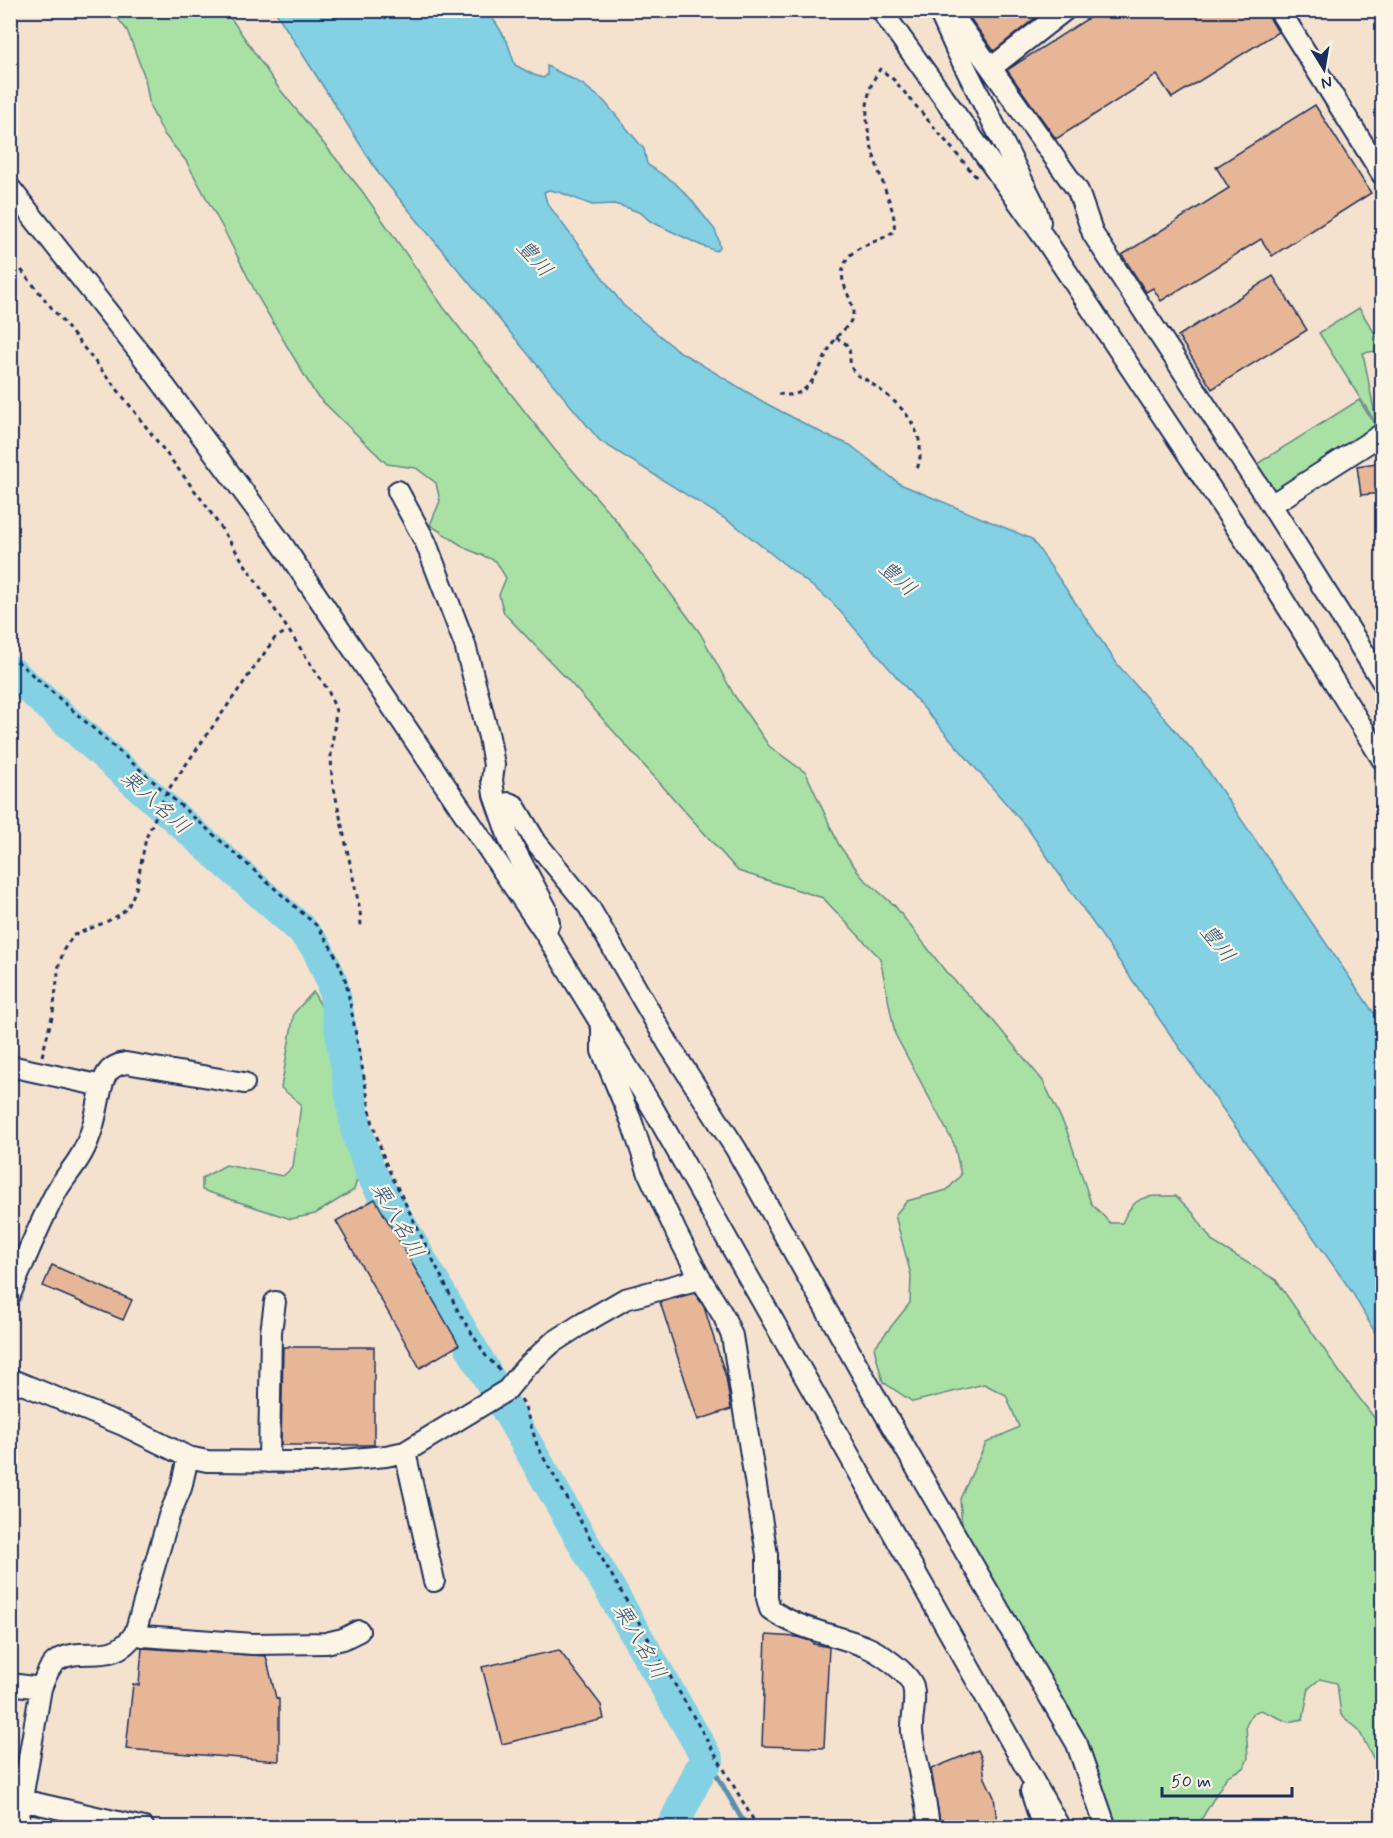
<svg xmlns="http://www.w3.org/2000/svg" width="1393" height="1838" font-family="Mynerve,'Klee One',sans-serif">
<rect width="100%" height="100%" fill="#f5e2ce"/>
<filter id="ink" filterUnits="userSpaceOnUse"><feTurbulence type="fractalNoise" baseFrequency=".0167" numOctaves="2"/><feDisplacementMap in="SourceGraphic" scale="12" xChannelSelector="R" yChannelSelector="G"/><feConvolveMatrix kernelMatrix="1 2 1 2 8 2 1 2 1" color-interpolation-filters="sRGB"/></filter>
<g filter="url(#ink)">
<path fill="#a9e1a5" stroke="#628882" stroke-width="1.5" d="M112,11H226L278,87L362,191L444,308L554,449L615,519L700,633L734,695L769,746L806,773L839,845L862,877L895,906L946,972L991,1018L1043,1081L1067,1131L1091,1203L1110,1223H1122C1135,1193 1147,1196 1176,1196L1193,1213L1213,1242L1276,1280L1341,1374L1382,1428V1775L1358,1729L1341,1715L1337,1683L1320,1679L1309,1688L1303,1719L1288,1722L1261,1710L1253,1713L1246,1725L1248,1758L1244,1768L1227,1776L1201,1820L1194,1827H1118L1071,1711L962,1528L960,1499L986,1443L1019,1427L1006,1395L984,1384L913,1402L883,1382L874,1348L910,1303L911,1275L895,1215L907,1201L947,1190L961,1175L954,1144L895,1034L880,958L823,898L738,871L568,680L504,613L499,595L506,578L496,561L467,549L430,525L440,501L436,483L416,468L387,464L316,395L259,299L225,232L186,161L164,134L150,107L145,78L127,30Z
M1359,308L1382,345V350L1363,353L1377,425L1319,333Z
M1359,400L1378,430L1272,496L1252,467Z
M313,992L327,1016L347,1141L359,1173L354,1190L315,1214L291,1219L202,1190V1178L226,1165L283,1176L293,1167L301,1104L281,1088L294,1013Z"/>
<path fill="#84d1e3" stroke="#5a90ae" stroke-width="1.5" d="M275,11H486L496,23L507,41L515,65L534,75L543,78L547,75V66L582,84L604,101L644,149L647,164L675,183L689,197L715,230L719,241L720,248L716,251L700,245L650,221L641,213L628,208L614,204L592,205L559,192L549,190L544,192L547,203L623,305L677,350L767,404L826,435L850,445L900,484L1032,539L1118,665L1200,759L1382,1025V1345L1352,1292L1160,1020L1028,829L832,602L735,525L600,441L379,174Z"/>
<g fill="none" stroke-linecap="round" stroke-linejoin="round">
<path stroke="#5a90ae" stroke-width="5" d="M708,1760L747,1828"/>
<path stroke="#84d1e3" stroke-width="32" d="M10,671L301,929L317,948L331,979L335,996L357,1133L371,1173L708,1760L701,1768L672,1828"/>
</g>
<path fill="#e6b697" stroke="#1b2f5e" stroke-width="1.5" d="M964,10H1045L994,51Z
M1101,10H1265L1278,32L1172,98L1157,75L1056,139L1007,70Z
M1315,105L1371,193L1272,256L1261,239L1161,301L1153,288L1146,292L1122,255L1229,188L1216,167Z
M1273,276L1307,330L1212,389L1178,336Z
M1383,462V493L1361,495L1357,466Z
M375,1199L459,1345L420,1368L336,1221Z
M52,1265L132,1300L123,1320L43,1286Z
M695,1293L704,1307L726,1377L731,1409L698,1420L660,1302Z
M283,1347H374V1445H281Z
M766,1635L797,1637L814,1642L813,1644L829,1647L824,1748L762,1746Z
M142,1648L266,1656L276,1698L279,1699V1761L126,1749L133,1684L139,1685Z
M559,1650L601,1705L604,1719L502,1744L482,1667Z
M978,1750L982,1759L985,1778L994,1797L997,1822L982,1827H941L931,1769Z"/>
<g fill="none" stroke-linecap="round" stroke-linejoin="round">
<defs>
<path id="street" d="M881,10L1045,239L1264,569L1382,759
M949,10L991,68L1078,191L1093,234L1271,505L1382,681
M1279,10L1382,174
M939,11L956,49L1035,206L1040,222
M991,68L1065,10
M10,188L140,353L280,541L545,933L654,1110L1060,1828
M398,491L426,543L465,645L489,737L494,765L492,780L494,795L510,841L546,908L549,923L545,933
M1271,505L1382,434
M500,811L501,805L508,803L514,805L536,842L589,907L669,1045L736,1149L877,1400L1077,1744L1106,1828
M602,1026V1051L631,1120L649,1174L677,1234L699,1276L724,1317L732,1336L767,1555V1598L770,1609C797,1629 833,1634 864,1646C878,1651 908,1672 913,1686C917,1701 911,1717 912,1732C916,1764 926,1795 929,1828
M10,1066L102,1086
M10,1295C24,1261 38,1227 55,1194C61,1182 71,1171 78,1160C90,1142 95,1120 99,1099C103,1080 105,1066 126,1063L244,1083
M10,1379L123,1425L188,1457L207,1461L320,1462L386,1456L405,1452L507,1390L525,1368L552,1343L580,1325L625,1299L692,1281L699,1276
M405,1452L434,1581
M269,1462L271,1332L275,1302
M135,1633L143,1636L253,1644L326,1643L343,1639L359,1631
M10,1684L41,1688
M1031,1791L1043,1828
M22,1800L144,1828
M17,1828L41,1688C45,1679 49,1665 58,1660C84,1645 113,1667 135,1633L169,1516L181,1488L188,1457"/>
</defs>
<use href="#street" stroke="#1b2f5e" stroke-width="24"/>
<path stroke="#1b2f5e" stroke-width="3" stroke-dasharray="4.5 4.5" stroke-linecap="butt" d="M10,256L121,394L205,504L328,690L336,711L331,755L332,779L360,910L361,926
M836,338C860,347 842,362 857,375C859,377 863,377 865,379C888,395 912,412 919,440C921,450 921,461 916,471
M778,394C786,395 793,396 800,392C819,381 823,355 836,338C842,330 853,324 853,312C852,296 836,280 845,263C854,243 879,244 894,231C896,214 889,202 884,186C873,155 860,119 871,86C873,80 877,74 880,69L894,80L977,178
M10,655L316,925C330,943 339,961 346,982L373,1125L386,1164L459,1313L486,1356L500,1370
M42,1056L53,1013L59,965L64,949L74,935L106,922L121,914L129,905L136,889L146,838L166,793L275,638L287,631
M521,1399L524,1404L538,1448L758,1828"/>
<use href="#street" stroke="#fcf5e5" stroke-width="20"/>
</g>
</g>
<g text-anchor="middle" stroke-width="4.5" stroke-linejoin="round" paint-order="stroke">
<g font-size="21" font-style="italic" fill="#35587f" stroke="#fcf5e5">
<text transform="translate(535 258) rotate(48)" y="7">豊川</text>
<text transform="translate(898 578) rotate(42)" y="7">豊川</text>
<text transform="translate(156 802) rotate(42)" y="7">栗八名川</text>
<text transform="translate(1218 943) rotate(52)" y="7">豊川</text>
<text transform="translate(398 1220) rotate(60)" y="7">栗八名川</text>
<text transform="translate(640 1641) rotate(60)" y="7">栗八名川</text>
</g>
</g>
<rect width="1393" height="1838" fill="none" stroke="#fcf5e5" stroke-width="36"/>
<rect x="18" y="18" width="1357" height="1802" fill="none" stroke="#1b2f5e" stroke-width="2" filter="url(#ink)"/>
<g transform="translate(1324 69) rotate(169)" stroke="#fcf5e5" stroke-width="4.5" paint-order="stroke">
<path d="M0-4.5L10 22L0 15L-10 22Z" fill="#1b2f5e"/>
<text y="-9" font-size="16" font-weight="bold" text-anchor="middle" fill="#1b2f5e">N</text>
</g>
<path d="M1162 1787v9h130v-9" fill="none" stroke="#1b2f5e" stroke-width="3"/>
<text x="1171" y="1787" font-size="18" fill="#1b2f5e" stroke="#fcf5e5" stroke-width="4.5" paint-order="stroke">50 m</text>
</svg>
